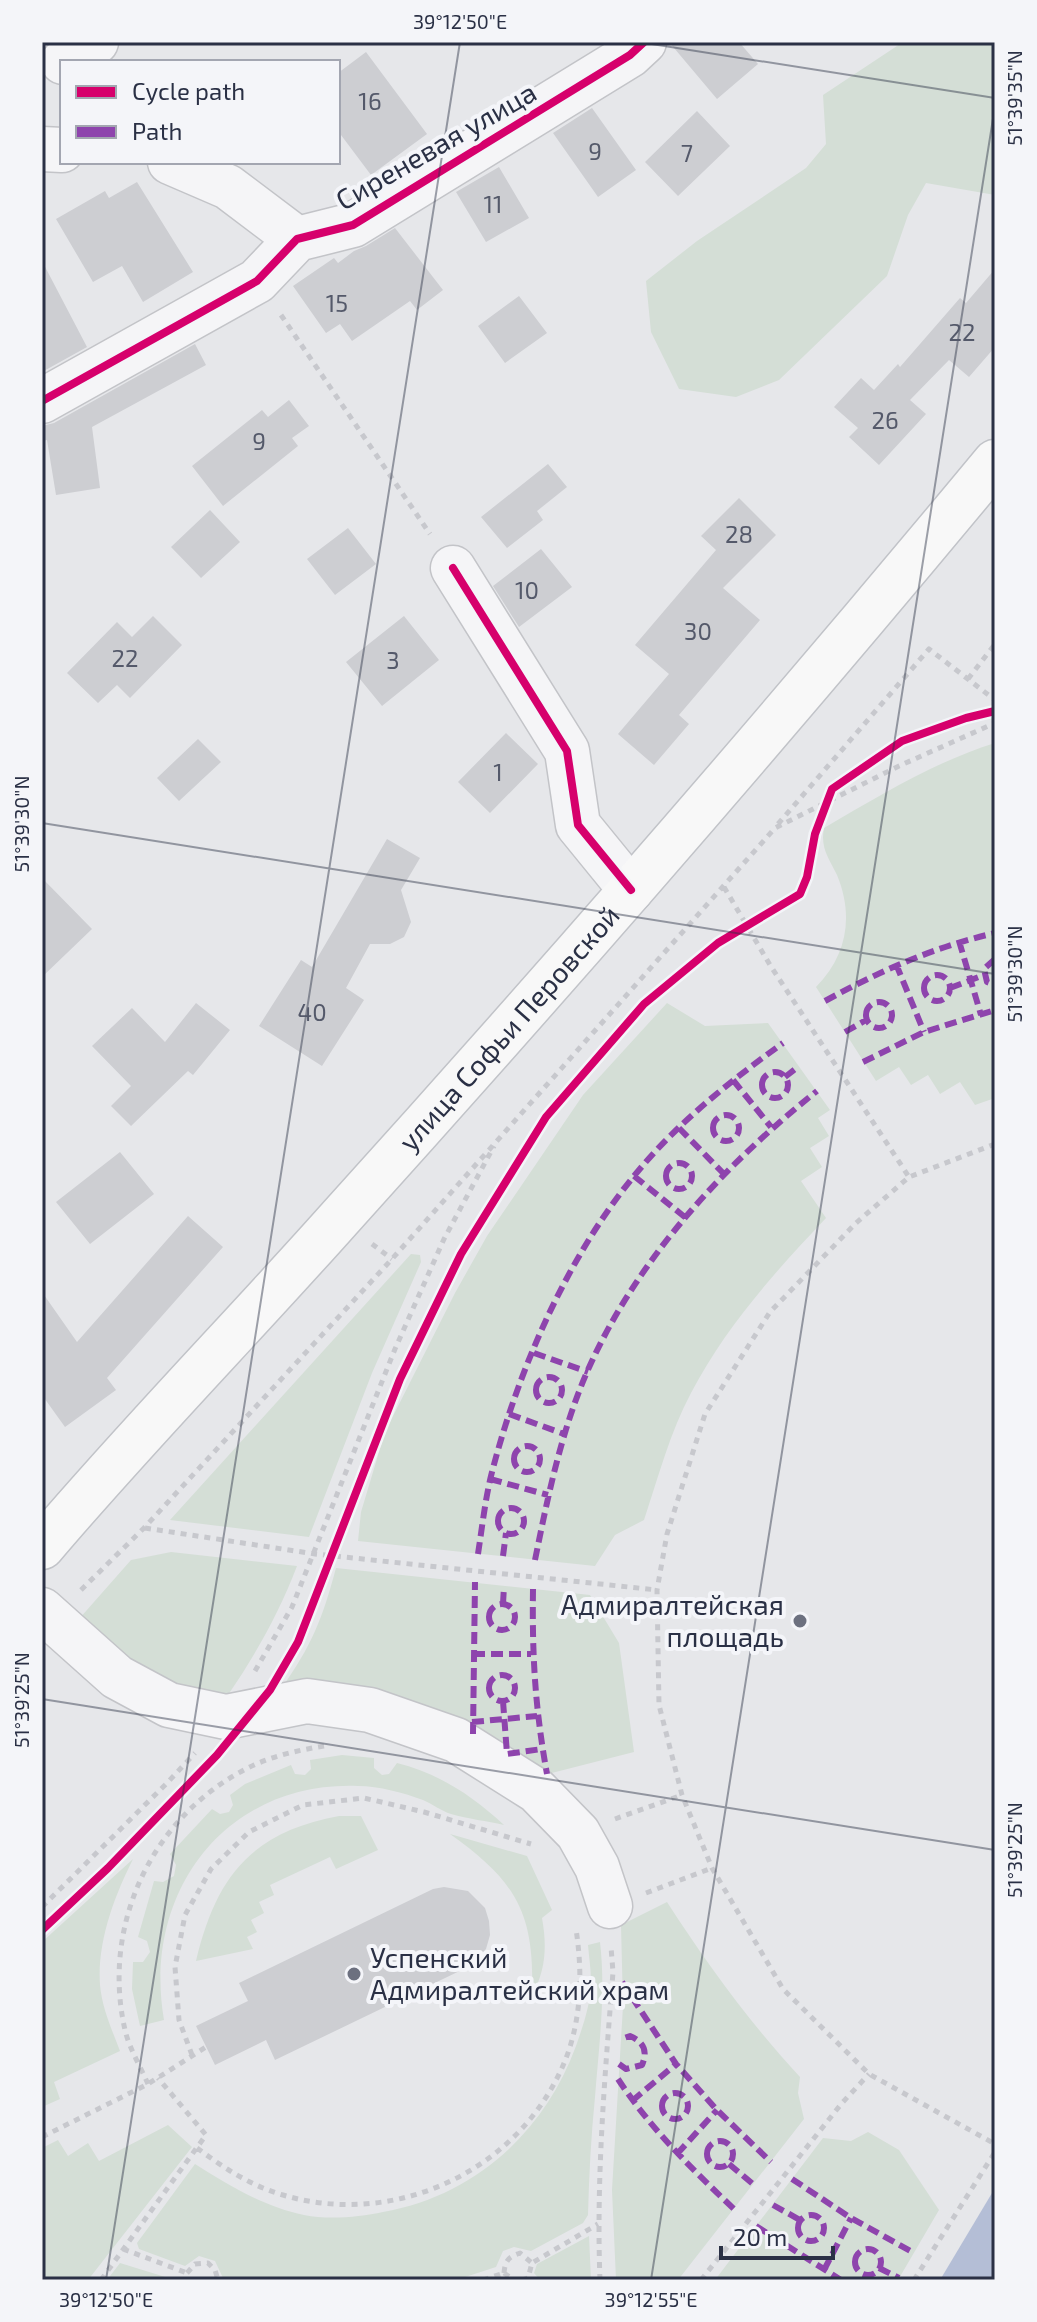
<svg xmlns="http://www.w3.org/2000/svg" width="1037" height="2322" font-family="'Exo 2',sans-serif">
<rect width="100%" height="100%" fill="#e6e7ea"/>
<path fill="#d4ded6" d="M903,42H995V195L926,183L908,215L887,276L779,380L736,397L679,389L651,332L646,281L697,241L806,168L826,144L823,95Z
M995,743V1098L975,1105L960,1082L940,1094L928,1075L911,1085L899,1067L876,1081L816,987C847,956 854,916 837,875C829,858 820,848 824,828C879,796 934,762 995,743Z
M667,1003L705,1026L768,1023L830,1110L818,1118L829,1136L810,1148L822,1167L801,1181L826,1218C775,1272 726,1326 691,1393C670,1432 658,1478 644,1520L615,1535L595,1566L358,1541L361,1512L385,1432L455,1293L487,1236L583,1095Z
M411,1254L420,1255L421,1262L372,1373L309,1537L170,1520Z
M171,1552L297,1566C279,1613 256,1654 228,1695L155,1682L79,1619L131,1560Z
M336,1568L590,1595L619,1643L634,1752L536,1777L281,1689C312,1645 322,1620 336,1568Z
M342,1755L374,1758V1768L382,1775L389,1774L397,1763C438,1773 473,1796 504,1825C487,1821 468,1819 451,1814C441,1811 433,1804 423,1800C404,1793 379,1786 358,1786C225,1781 142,1893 164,2020L140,2026L132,1989L133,1962H143L150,1952L147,1941L138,1937L154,1881L163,1882L174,1876L176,1865L170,1854L212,1809L220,1814L229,1812L233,1805L230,1795L245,1784L291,1765L295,1774L305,1775L311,1769L310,1760Z
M339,1816H361L378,1850L336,1869L330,1857L270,1885L274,1895L259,1902L264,1913L251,1920L257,1932L247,1937L253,1949L196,1961C216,1876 252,1832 339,1816Z
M450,1834L527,1856L552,1910L542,1918C547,1946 546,1970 532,1995C535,1913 516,1881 450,1834Z
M133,1859C114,1897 97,1942 100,1985C102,2008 112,2030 120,2051L54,2082L60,2099L42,2107V1942Z
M667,1902C707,1964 750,2023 800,2077L798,2093L804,2119L678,2280H616L612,2190L623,2006L621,1925Z
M600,1942C606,1994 599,2045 595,2097C591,2136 589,2176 588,2215L583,2223L531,2251L514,2247L503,2251L496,2267L456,2280H230L223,2278L215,2261L199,2256L185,2266L139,2249L137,2243L195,2164C230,2186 264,2207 304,2215C329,2220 359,2217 383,2212C474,2196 544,2133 576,2046C583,2026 591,2003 591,1982C591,1970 589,1957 588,1945Z
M168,2125L192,2147L88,2280H42V2148L58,2140L68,2156L88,2143L99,2161Z
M868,2132L899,2150L939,2210L898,2280H715L823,2138L851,2141Z
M589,2236L591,2280H540L534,2273L537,2264Z
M120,2263L175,2280H107Z"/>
<path fill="#b4bed6" d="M995,2188V2280H940Z"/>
<path fill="#cdced2" d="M669,42H739L758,64L717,99Z
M366,52L427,134L371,175L338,131V73Z
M592,108L636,170L598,197L553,133Z
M697,111L730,146L678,196L645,162Z
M499,167L529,218L486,242L456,192Z
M137,182L193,272L143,302L122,266L93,282L56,219L105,191L109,198Z
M395,228L443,290L417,310L410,301L352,341L340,324L326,333L293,286L334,258L338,263L354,251L366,246Z
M42,261L87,347L42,372Z
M995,269V347L969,377L949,360L910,400L926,414L879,465L849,437L858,428L834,407L861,378L874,390L898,364L900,367L960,298L966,303Z
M519,296L547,333L505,363L478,326Z
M195,344L206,365L92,427L100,488L56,495L47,440L42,441V426L54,423Z
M289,400L309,426L292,438L298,446L223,506L192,466L262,410L268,417Z
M548,464L567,487L537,511L543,520L507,548L481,517Z
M739,498L776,535L723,588L760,620L679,715L689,724L654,765L618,734L669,674L635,645L716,550L701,536Z
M210,510L240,542L201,578L171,547Z
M348,528L376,564L335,595L307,559Z
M541,549L572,587L519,627L493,586Z
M153,616L182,645L130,698L117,685L98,703L67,673L117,622L132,637Z
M404,616L439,660L382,706L346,662Z
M506,733L538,764L490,813L458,782Z
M198,739L221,762L179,801L157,778Z
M387,839L420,858L401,890L411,922L404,937L390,944H370L346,988L364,1000L322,1066L259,1026L301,960L312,967Z
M42,878L92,929L42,977Z
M196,1003L230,1030L193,1075L188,1071L131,1126L111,1106L131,1086L92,1046L132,1008L165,1042Z
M120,1152L154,1194L90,1244L56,1202Z
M188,1216L223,1247L107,1378L116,1390L65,1427L42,1395V1292L77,1342Z
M444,1887L468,1891L485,1908L489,1921L490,1935L486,1949L470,1966L275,2060L266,2040L215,2065L196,2026L248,2001L239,1983L433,1889Z"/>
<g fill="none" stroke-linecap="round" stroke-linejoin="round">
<defs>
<path id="minor" d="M63,62L96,42
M42,149L62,150
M170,162L228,187L297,239
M42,401L257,281L297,239L353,225L630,55L644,42
M453,568L567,751L578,825L631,890
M42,1610L117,1677L169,1705L226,1717L307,1701L370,1710L456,1740L537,1791L578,1833L597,1867L610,1906"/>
<g id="major">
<path id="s1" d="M42,1547C137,1435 241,1329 339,1219C563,971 782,719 995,462"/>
</g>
</defs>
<use href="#minor" stroke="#c3c4c8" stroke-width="47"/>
<use href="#major" stroke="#c1c3c8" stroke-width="47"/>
<path stroke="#c7c8cd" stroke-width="5" stroke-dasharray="6 6" stroke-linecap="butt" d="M281,315L430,534
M968,679L995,644
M778,824L929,649L995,700
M724,887L770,965L909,1177
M995,1144L909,1177L856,1223L770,1312L705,1414L667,1534L657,1590L659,1705L682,1795L712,1868L783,1989L869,2074L995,2144
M372,1244L392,1259
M145,1528L315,1554L657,1590
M81,1590L144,1528L392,1259L775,828L899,766L995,723
M255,1671L292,1607L395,1349L444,1239L494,1146
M615,1819L682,1795
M646,1893L712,1868
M42,1907L168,1782L195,1753
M192,2055L179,2020L175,1967L185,1915L211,1869L249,1832L303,1805L364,1798L424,1812L531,1844
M148,2084C141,2068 131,2051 126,2034C99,1926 153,1812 254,1765C276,1755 300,1750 324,1746
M42,2137L148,2084L206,2047
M197,2148C224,2168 251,2186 283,2195C399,2230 529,2166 569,2050C582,2010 582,1969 576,1929
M123,2249L187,2273
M187,2273L195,2264L208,2263L215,2270L218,2280
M504,2273C505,2261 508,2257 520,2253L532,2263
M504,2273L514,2280
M101,2280L206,2135L158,2078
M483,2280L504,2273
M522,2280L528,2278L532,2263L598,2224
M600,2280C596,2177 605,2075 613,1972L611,1947
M701,2280L842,2103L869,2074
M914,2280L995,2152"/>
<use href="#minor" stroke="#f5f5f7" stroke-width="44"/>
<use href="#major" stroke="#f8f8f8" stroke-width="44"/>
<path stroke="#8e44ad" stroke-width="6" stroke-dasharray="12 6" stroke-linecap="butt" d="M959,941L981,1015
M995,959L984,969L987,982L995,985
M896,964L924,1032
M924 988a13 13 0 1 1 26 0a13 13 0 1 1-26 0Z
M950,988L984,975
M825,1001C880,971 934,947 995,933
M866 1015a13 13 0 1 1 26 0a13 13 0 1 1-26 0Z
M845,1032L866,1020
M863,1062L924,1032L995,1010
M762 1085a13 13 0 1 1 26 0a13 13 0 1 1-26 0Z
M785,1077L799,1066
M733,1080L771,1127
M713 1128a13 13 0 1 1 26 0a13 13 0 1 1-26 0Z
M679,1128L724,1174
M666 1176a13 13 0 1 1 26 0a13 13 0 1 1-26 0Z
M634,1176L686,1218
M534,1353L588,1372
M536 1390a13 13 0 1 1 26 0a13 13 0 1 1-26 0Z
M509,1414L564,1434
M514 1459a13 13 0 1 1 26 0a13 13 0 1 1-26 0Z
M490,1479L548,1495
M498 1521a13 13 0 1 1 26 0a13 13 0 1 1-26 0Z
M478,1554C482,1528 485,1501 491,1476C517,1373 566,1259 634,1176C676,1124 729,1082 783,1043
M503,1556L506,1533
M535,1560C548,1496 561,1432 587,1372C636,1260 723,1166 817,1091
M533,1589C532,1655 535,1708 547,1774
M503,1604L504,1586
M489 1617a13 13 0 1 1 26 0a13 13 0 1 1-26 0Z
M473,1654H531
M489 1688a13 13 0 1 1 26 0a13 13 0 1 1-26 0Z
M503,1701L507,1754L542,1749
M472,1722L537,1716
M473,1734L475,1582
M622,1982L676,2064L717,2110L771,2162
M619,2064L626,2069L642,2065C648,2051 644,2042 630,2036L621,2039
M618,2079C650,2128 691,2168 734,2209
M662 2106a13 13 0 1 1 26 0a13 13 0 1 1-26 0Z
M632,2101L676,2064
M707 2154a13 13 0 1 1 26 0a13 13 0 1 1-26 0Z
M677,2154L717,2110
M729,2164L753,2184
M792,2179L851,2218L914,2253
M773,2205L800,2220
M798 2228a13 13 0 1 1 26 0a13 13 0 1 1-26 0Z
M756,2226L841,2280
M855 2262a13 13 0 1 1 26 0a13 13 0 1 1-26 0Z
M879,2268L899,2278
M824,2270L851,2218"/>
<defs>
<path id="cycleway" d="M42,401L257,281L297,239L353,225L630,55L644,42
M453,568L567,751L578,825L631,890
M42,1930L108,1868L217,1755L270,1690L298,1642L400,1379L461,1254L546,1117L644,1004L718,943L800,894L807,877L815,834L832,789L902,741L966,718L995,711"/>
</defs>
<use href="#cycleway" stroke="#f4f5f9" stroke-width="13"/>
<use href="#cycleway" stroke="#d6006c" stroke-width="8"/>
</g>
<path fill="none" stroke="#2a3045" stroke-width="2" stroke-opacity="0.45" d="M639,42L995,98M42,823L995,974M42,1699L995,1850M106,2280L460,42M651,2280L995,106"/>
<g fill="#6c707f" stroke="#f4f5f9" stroke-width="3">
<circle cx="800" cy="1621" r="8"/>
<circle cx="354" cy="1974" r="8"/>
</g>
<g text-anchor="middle" stroke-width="8" stroke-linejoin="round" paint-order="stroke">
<g font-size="24" fill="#54596a">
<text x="370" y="110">16</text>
<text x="595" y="160">9</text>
<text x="687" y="162">7</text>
<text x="493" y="213">11</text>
<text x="337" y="312">15</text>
<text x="962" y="341">22</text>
<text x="885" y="429">26</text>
<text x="259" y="450">9</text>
<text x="739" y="543">28</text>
<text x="527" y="599">10</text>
<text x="698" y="640">30</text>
<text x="125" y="667">22</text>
<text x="393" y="669">3</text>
<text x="498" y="781">1</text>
<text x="312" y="1021">40</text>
</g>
<g font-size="28" fill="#2a3045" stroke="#f4f5f9">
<text transform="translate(436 146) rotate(-30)" y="10">Сиреневая улица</text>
<text dy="10" stroke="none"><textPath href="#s1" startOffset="698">улица Софьи Перовской</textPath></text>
</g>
<g font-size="28" fill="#2a3045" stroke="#f4f5f9" text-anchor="end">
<text x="784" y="1615">Адмиралтейская<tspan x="784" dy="32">площадь</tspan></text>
<text x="370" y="1968" text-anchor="start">Успенский<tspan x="370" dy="32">Адмиралтейский храм</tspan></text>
</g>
</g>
<rect width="1037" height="2322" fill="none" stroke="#f4f5f9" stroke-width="88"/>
<rect x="60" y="60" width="280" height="104" fill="#f4f5f9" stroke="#a3a6b1" stroke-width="2"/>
<rect x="76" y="86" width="40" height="12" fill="#d6006c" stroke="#a3a6b1" stroke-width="2"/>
<text x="132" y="100" font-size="24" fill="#2a3045">Cycle path</text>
<rect x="76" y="126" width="40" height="12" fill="#8e44ad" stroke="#a3a6b1" stroke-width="2"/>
<text x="132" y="140" font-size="24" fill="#2a3045">Path</text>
<path d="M721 2246v12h112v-12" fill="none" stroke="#2a3045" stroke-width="4"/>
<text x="733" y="2246" font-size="24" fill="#2a3045" stroke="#f4f5f9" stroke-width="6" paint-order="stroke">20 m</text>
<rect x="44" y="44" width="949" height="2234" fill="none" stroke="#2a3045" stroke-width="3"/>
<g font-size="20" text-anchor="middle" fill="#2a3045">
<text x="460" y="29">39°12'50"E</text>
<text transform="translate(1015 98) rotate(-90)" y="7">51°39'35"N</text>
<text transform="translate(22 824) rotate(-90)" y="7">51°39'30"N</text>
<text transform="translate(1015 974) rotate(-90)" y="7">51°39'30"N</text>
<text transform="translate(22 1700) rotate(-90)" y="7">51°39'25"N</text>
<text transform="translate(1015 1850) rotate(-90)" y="7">51°39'25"N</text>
<text x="106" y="2307">39°12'50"E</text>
<text x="651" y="2307">39°12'55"E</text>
</g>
</svg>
